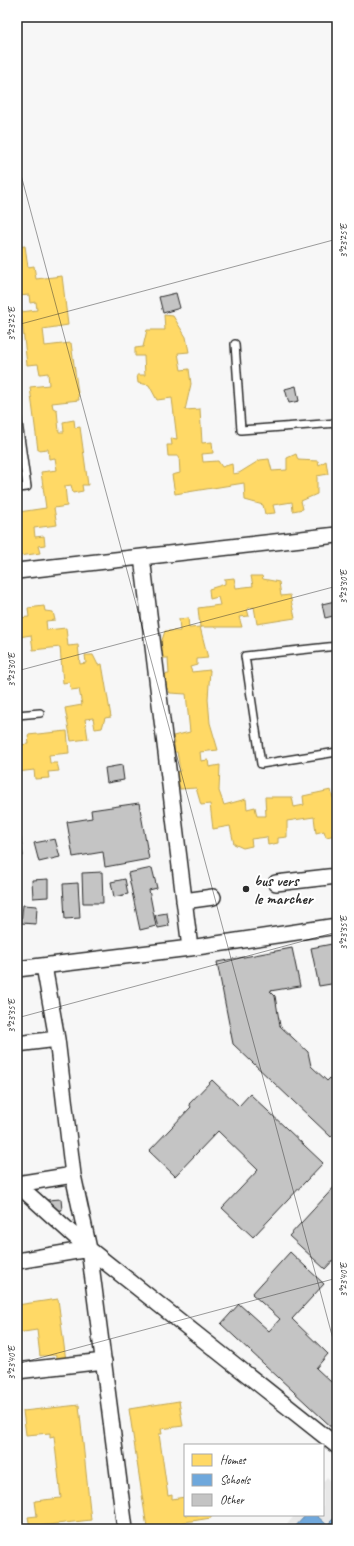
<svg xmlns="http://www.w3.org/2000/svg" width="354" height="1546" font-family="Caveat,sans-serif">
<rect width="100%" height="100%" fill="#f7f7f7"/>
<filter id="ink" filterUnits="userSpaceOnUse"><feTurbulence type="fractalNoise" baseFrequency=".025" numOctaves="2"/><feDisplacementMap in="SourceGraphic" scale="8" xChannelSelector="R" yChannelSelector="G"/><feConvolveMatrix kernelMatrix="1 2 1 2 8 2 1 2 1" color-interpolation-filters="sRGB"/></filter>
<g filter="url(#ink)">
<path fill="#e8e8e8" d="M327,1477L337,1487V1529H283L295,1515H323V1482Z"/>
<path fill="#ffd966" stroke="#bfa554" d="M25,246L28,267L34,266L36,279L62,276L68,325L43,329L45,346L71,343L79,400L52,403L53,408L57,410L59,432H64L63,422L74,420L75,428L80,427L88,485H82L83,491L73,493L71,485L65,486L67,506L54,508L57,525L34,528L35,537L44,536L45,545L38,546L40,553L20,556L19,547L17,548V528L21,527L19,512L46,508L41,472L57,470L55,458L49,459L48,449L38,450L30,387L49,385L48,373L40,374L38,364L27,365L21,312L37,310L36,302L30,303L29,295L19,296L17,279V247Z
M164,315L173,316L186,337L189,352L178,353L181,370L189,369L191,384L185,410L200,409L202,443L212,442L213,453L202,454L203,462L218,461L222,467L232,464L233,474L239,473L260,460L269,459L272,471L287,470V458L296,454L298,460L318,461L319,465L326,461L328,474L317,476V494L301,501L303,509L293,511L292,502L273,505L275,513L265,514L263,505L245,500L244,483L175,494L172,475L180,473L179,456H168L167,445H172L171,438L177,439L172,398L157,400L149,385L138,383L137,375H145L144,356H135V348L143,347L147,330H165Z
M251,576H262L263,579L279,582L281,596L290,595L295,618L257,624L254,607L247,609L249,616L239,617L242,627H200L198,608L220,605L218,597L210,599L209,589L225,584V579L234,578L236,588L253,586Z
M44,606L45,611L53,612L55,620L46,621L47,630L66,628L68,646L78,645L80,664L86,663L85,655H93L98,665L102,664L111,717L105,718L102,728L95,729L93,718L85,719L88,739L71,741L65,708L82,705L79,689L71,690L69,682L63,683L60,647L33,650L31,635L19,637L20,643L17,644V618L29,617L28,608Z
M188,618L189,628L200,627L208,658L197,659V665L190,667L192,672L210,670L208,699L210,723L218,750L200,752L201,761L208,760L209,767L220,765L219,791L224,805L246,799L247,809L255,807L257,816H266L265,797H292L294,807L304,805L303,796L331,790L333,798L337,797V827H334L336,835L326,837L324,831L316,833L314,817L287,821V837L278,838V843L268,845L267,837L251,839L252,846L243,848L234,844L230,826L213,829L210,804L201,805L196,788L180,789L178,781L174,780L172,773L180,771L177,752H171L170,744L175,743L173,736L190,732L186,694L170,693L163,682L162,675L169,674L168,658H159V649L165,631H180L179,619Z
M67,731L69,753L49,755L50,763H57L59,771L48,772L49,778L35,779L34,770L17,772V754L19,753L18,745L29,744L28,735Z
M58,1299L66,1361L56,1362V1355L40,1356L37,1330L17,1333V1305Z
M179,1401L183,1426L161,1429L162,1434H159L168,1496L172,1495V1499L185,1497V1515H211V1518L147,1528L129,1409Z
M79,1405L91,1520L30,1527L28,1517L37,1516L35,1501L61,1498L54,1436L50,1437V1433L26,1435L23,1411Z"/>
<path fill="#6fa8dc" stroke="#5b82a7" d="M306,1515H316L327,1525L337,1515V1529H293Z"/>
<path fill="#c4c4c4" stroke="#2b2b2b" d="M176,293L180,308L163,313L159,297Z
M296,386L299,401L289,403L285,389Z
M335,601L337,615L325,618L322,604Z
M122,765L124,780L107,783L105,768Z
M139,803L149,859L105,867L103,852L73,857L67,822L92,818L91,810Z
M20,831L23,856L17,857V832Z
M55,839L60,857L39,862L34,843Z
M152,868L157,888L149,890L156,926L140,930L128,873Z
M102,872L103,903H83L82,873Z
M48,879V897L33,898L32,880Z
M125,879L128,894L114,897L111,882Z
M78,883L80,918L65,919L63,884Z
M23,905L37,906L36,924L21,923Z
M167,913L169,926L158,928L155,915Z
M337,943V983L319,986L311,948Z
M292,948L300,986L270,991L275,996L280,1026L308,1052L311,1066L327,1081L337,1071V1131L331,1137L233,1044L217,962Z
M212,1080L239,1106L250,1094L323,1163L253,1237L222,1208L258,1170L218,1131L175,1176L149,1151L191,1107L189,1104Z
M337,1184V1256L325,1269L289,1236Z
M61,1199L62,1210L48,1211L47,1200Z
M290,1252L324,1284L292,1319L328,1354L316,1368L331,1382L337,1375V1432L221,1324L239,1304L269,1331L280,1319L252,1294Z"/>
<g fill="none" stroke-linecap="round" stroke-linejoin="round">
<defs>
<path id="service" d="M235,344L241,430L337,423
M17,416L27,487L17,488
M337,646L245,656L261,764L337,752
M17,715L40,713"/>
<path id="minor" d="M142,557L190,948
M17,571L337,535
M276,883L337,876
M184,901L213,897
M44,966L57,1039L73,1175L89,1249L125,1529
M17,969L190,948L337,926
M17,1044L57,1039
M17,1184L89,1249L337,1446
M17,1184L73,1175
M17,1261L89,1249
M17,1371L104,1361"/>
</defs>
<use href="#service" stroke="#2b2b2b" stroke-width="10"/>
<use href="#minor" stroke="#2b2b2b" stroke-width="18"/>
<use href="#service" stroke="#fff" stroke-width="7"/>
<use href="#minor" stroke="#fff" stroke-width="15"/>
</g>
</g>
<path fill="none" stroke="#2b2b2b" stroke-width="1" stroke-opacity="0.45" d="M17,160L337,1354M17,325L337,239M17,671L337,586M17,1018L337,932M17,1364L337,1278"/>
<circle fill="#2b2b2b" stroke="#fff" stroke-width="1.5" cx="246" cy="889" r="4"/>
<g text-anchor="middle" stroke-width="4" stroke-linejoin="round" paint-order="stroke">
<g font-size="16" font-weight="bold" fill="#2b2b2b" stroke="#fff" text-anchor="start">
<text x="254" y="886">bus vers<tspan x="254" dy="18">le marcher</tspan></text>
</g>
</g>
<rect width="354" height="1546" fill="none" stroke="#fff" stroke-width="44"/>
<rect x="184" y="1444" width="140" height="72" fill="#ffffff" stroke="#aaaaaa"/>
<rect x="192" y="1454" width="20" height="12" fill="#ffd966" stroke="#aaaaaa"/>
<text x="220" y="1464" font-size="12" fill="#2b2b2b">Homes</text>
<rect x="192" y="1474" width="20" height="12" fill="#6fa8dc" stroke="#aaaaaa"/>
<text x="220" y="1484" font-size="12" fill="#2b2b2b">Schools</text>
<rect x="192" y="1494" width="20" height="12" fill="#c4c4c4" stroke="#aaaaaa"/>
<text x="220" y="1504" font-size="12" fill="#2b2b2b">Other</text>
<rect x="22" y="22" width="310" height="1502" fill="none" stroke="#2b2b2b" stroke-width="1.5"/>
<g font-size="10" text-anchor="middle" fill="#2b2b2b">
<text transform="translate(343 241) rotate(-90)" y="4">3°23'25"E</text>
<text transform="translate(11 324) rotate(-90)" y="4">3°23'25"E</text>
<text transform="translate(343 587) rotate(-90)" y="4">3°23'30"E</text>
<text transform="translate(11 670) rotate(-90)" y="4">3°23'30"E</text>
<text transform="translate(343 933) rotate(-90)" y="4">3°23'35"E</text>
<text transform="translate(11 1016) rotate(-90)" y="4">3°23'35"E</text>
<text transform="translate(343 1280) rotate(-90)" y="4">3°23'40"E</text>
<text transform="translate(11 1363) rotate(-90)" y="4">3°23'40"E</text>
</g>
</svg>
